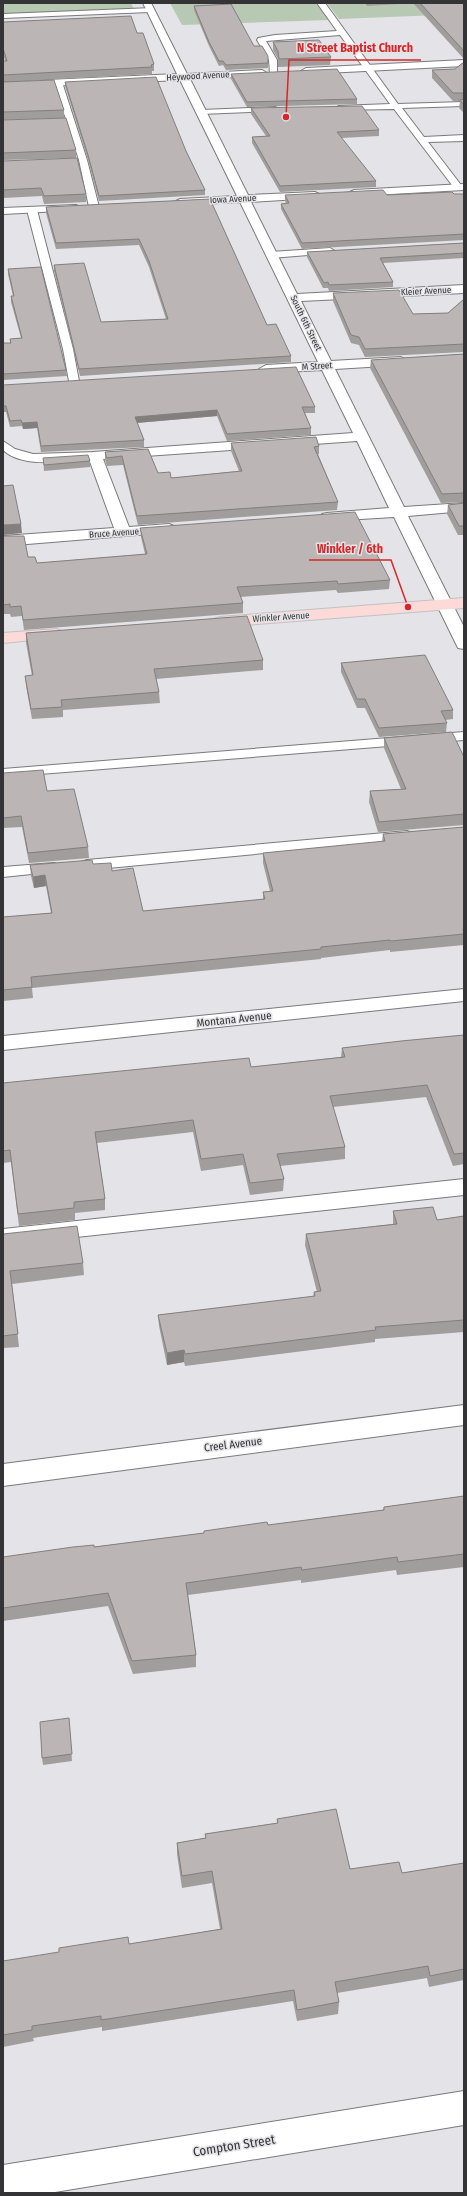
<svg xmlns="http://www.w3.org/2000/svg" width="467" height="2196" font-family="'Fira Sans Condensed',sans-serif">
<rect width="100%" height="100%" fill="#e3e3e8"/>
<path fill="#b7c8b3" d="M3,3H131L134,9L3,15Z
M170,3H316L329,20L182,25Z
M327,3H464V14L339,19Z"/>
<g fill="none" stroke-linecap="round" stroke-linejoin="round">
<defs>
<path id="service" d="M317,3H325L398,104L464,102V106L402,108L424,137L464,135V141L428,142L461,185V189H455L394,109L336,110L335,108L339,106L390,104L340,35L266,41L277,60V72L270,74L269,60L257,40L258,38L275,35L337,31Z
M153,8L154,10L150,12L3,18V14Z
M55,80L62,82L87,160L99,207L97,209H91L89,207L79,160L54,82Z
M275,107L279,109L278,111L201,114L197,112L201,110Z
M32,207L37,210L73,349L79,381L78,383L74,384L69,381L63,349L27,210Z
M330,248L335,251L333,253L271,258L266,255L271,252Z
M3,441L15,449L33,454L98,452L104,455L98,458C72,460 24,470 3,450Z
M464,732V740L3,777V769Z
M407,831L412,833L415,836L412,839L87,870L81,868L79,865L81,862L87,860Z
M54,863L60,865L62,868L60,871L3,877V867Z"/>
<path id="minor" d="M143,3H151L187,74L262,70L267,73L262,76L190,79L248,195L315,192L321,195L315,198L251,202L297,294L464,285V293L301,301L331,361L401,357L408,361L401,365L335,369L404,507L464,503V511L408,516L464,627V649L458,648L456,644L394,517L327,521L322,520L320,517L322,514L327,513L389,508L357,441L103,459L129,527L169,524L174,526L177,529L174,532L3,546V536L114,528L89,459L93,452L353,433L322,370L266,373L259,369L266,365L318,362L240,202L180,205L174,202L180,199L237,196L180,80L3,88V82L177,74Z
M464,60V66L306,74L301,71L306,68Z
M464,184V190L354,196L348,193L354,190Z
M76,205L82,208L80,210L3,214V208Z
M464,989V1001L3,1050V1036Z
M464,1179V1195L3,1245V1229Z
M464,1405V1425L3,1486V1464Z
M464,2091V2125L49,2193H3V2165Z"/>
<path id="primary" d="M464,598V608L220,627L214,625L212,622L214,619L220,617Z
M56,629L62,631L64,634L62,637L3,643V633Z"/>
</defs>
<use href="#service" stroke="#7a7a7e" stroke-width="2"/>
<use href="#minor" stroke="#7a7a7e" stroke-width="2"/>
<use href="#primary" stroke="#c2c2c3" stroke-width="2"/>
<use href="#service" fill="#fff" fill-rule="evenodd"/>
<use href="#minor" fill="#fff" fill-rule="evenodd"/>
<use href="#primary" fill="#fbdad7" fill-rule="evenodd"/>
</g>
<path fill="#a19d9c" d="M365,3H464V59L413,3L367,6Z
M194,6L254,46L268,63V68L226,70L223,65L219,66L209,46L194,10Z
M3,22L137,33L154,64V71H152V74L3,82V61H5L3,53Z
M273,42L331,57L330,65L278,67V59L273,50Z
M464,62V113L459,108L460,101H453L432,78V70L455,69Z
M231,74L357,99V104L247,107L231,79Z
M3,82L64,110V118L3,120Z
M65,82L186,151L205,190V195L99,201L88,160L65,86Z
M251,108L379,130V136L341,138L376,181V187L280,192L252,143V137L266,136L251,114Z
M3,120L76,150V158L3,160Z
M3,161L86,194V202L44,204L42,196L3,198Z
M454,194H464V240L302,249L281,209V204L286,203L285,201V195H387Z
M210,199L267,325L291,356V362L80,376L54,271V265L101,322L166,319L149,267L139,245L56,249L46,213V207Z
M464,243V258L383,263L393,282V287L329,291L328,288H323L307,257V252Z
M8,269L66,370L67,376L3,380V343H10V339L21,338L11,302V296H13L8,274Z
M333,293L413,314L448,313L464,299V352L365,357L359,345L351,343L333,301Z
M464,354V502L441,503L370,368L371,360Z
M3,385L315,407V413H305L311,428V435L227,441L217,416L137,423L144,440V447L41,452L37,428L23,429L22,426L10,427L6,412H3Z
M231,443L319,446V454H318L338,502L337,510L138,525L123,465L107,466L105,460V452L148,449L158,473L171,478L239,471L231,451Z
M43,458L90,461V467L44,471Z
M464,503V535H458L447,514L448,505Z
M140,528L390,580L389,589L338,593L336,590L240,597L243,603V613L24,630L22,616L11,617L10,614H3V536L28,557L37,563L145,554L141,537Z
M26,633L263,660V670L156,679L159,692L160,703L63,710V717L32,719L26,686L25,676H32L26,643Z
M341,663L453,710V719L445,720L447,723L446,732L379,737L365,708H357L341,672Z
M384,738L464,757V825L378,832L369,802L370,791L401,789L384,748Z
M3,773L47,791L88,847L89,858L29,863L22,827L3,828Z
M464,827V945L390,952V950L321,958V959L32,988L33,998L3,1001V917L51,913L46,886L34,888L31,876L30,865L93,864L112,871L143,911L263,899V892L270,891L263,863V853L382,842L383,834Z
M464,1035V1164L453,1166L426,1097L333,1107L345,1147V1159L280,1166L284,1179L283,1191L250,1195L243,1165L201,1171L193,1132L97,1143L105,1199V1210L75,1213V1220L19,1226L11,1162L3,1163V1083L251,1067L341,1057L342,1048Z
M393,1211L437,1220L464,1216V1332L375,1339V1342L185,1366L184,1362L167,1365L159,1326L158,1315L313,1297L314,1292H317L305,1245L306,1234L393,1224Z
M3,1234L83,1263L84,1275L12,1284L19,1347L3,1348Z
M464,1496V1567L397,1575L396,1570L301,1583V1580L188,1595L196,1655V1667L133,1674L108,1606L3,1621V1557L94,1547L204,1533V1531L268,1525L383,1510L384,1507Z
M69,1718L72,1761L43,1765L42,1758Z
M277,1819L350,1869L402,1873L464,1863V1980L429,1987L427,1978L337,1993L339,2002L338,2014L297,2021L293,2001L102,2031V2027L33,2038L34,2041L3,2047V1961L129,1944L220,1929L212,1883L182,1888L177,1854V1843L205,1838V1834L277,1823Z"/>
<path fill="#837f7f" d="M217,410V416L135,423V417Z
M37,422V428L23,429L22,423Z
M21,524L22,533L3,535V525Z
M45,875L46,886L34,888L33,877Z
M184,1350V1362L167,1365V1353Z"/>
<path fill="#bbb6b5" stroke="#837f7f" d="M420,3H464V51Z
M231,4L254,46H262L268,56V63L226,65L223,61H219L209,42L194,6Z
M131,16L137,33H143L154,64L151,65L152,67L3,75V61H7L3,48V22Z
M319,40L331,57L279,59L278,51L273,42Z
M464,62V93H453L432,70L455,69Z
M337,69L357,99L247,102L231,74Z
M156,77L186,151L205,190L99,196L88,155L65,82Z
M54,80L64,110L3,112V82Z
M464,99V105L460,100Z
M362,106L379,130L337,132L376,181L280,186L252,137L270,136L251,108Z
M66,118L76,150L3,153V120Z
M77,158L86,194L44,196L41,188L3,190V161Z
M383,190L387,195L452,192L454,194H464V234L302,243L281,204L289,203L285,195Z
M210,199L267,325L276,324L291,356L79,369L54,265L84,263L101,322L168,319L149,261L139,239L56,243L46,207Z
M464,243V253L380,258L393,282L329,285L328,282L324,283L307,252Z
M41,267L66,370L3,374V343H11L10,339L22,338L11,296H14L8,269Z
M399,290L413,314L448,313L464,299V344L365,349L359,337L351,335L333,293Z
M464,354V493L442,494L371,360Z
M296,367L315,407H302L311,428L227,434L217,410L135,417L144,440L41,446L37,422L22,423L21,420L10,421L6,406H3V385Z
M316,437L319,446L314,447L338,502L137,516L122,456L107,458L105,452L148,449L158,473L170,472L171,478L242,471L231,443Z
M88,455L90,461L44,465L43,458Z
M13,485L21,524L3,525V486Z
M464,503V526H459L448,505Z
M355,512L390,580L338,584L337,581L237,587L243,603L23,620L21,606L10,607V604L3,605V536H24L28,557H35L37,563L147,554L140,528Z
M247,616L263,660L154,669L159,692L61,700L62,707L31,709L25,676L33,675L26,633Z
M425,655L453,710L441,711L447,723L379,728L365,699H357L341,663Z
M452,732L464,757V814L379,822L370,791L406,789L384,738Z
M43,770L47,791L74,789L88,847L28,853L21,816L3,818V773Z
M464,827V928L463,929L464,934L391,941L390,940L321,947V949L31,977L32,987L3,990V917L52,913L45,875L33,877L30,865L92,860L93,864L111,863L112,871L133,868L143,911L265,899L263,892L273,891L263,853L385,841L383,834Z
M464,1035V1153L454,1154L427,1085L330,1096L345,1147L277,1154L284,1179L250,1183L243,1154L201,1159L193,1120L95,1132L105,1199L74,1202V1208L18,1214L10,1150L3,1151V1083L249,1058L251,1067L345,1057L342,1048L401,1041Z
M433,1207L437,1220L464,1216V1320L375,1327L376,1330L185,1354L184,1350L167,1353L158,1315L315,1296L314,1292L321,1291L306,1234L397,1224L393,1211Z
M77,1226L83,1263L10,1271L18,1334L3,1336V1234Z
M464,1496V1554L398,1562L397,1557L302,1570L301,1567L186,1583L196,1655L132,1661L108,1593L3,1608V1557L73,1547L94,1545V1547L204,1533V1531L267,1522L268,1525L384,1510V1507Z
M69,1718L72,1754L42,1758L40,1722Z
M336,1809L350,1869L399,1862L402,1873L464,1863V1969L430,1976L428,1966L335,1982L339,2002L297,2010L294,1990L101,2020V2016L32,2026V2030L3,2035V1961L59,1952V1948L128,1937L129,1944L222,1929L212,1871L182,1876L177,1843L206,1838L205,1834L278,1823L277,1819Z"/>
<g text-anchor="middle" stroke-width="3" stroke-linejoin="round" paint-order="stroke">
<g font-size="9" fill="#343436" stroke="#e3e3e8">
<text transform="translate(198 76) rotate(-3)" y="3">Heywood Avenue</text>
<text transform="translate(233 199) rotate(-3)" y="3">Iowa Avenue</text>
<text transform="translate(426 291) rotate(-3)" y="3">Kleier Avenue</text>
<text transform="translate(306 323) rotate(64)" y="3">South 6th Street</text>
<text transform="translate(317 366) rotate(-4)" y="3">M Street</text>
<text transform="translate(114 533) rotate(-4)" y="3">Bruce Avenue</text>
<text transform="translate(281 617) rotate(-4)" y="3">Winkler Avenue</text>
</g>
<g font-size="11" fill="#343436" stroke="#e3e3e8">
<text transform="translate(234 1019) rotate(-6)" y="4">Montana Avenue</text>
<text transform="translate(233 1444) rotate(-7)" y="4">Creel Avenue</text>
</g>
<g font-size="13" fill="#343436" stroke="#e3e3e8">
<text transform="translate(234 2145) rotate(-9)" y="5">Compton Street</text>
</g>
</g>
<path fill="none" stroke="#d62828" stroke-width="1.5" d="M286 117L289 60H421M408 607L391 560H309"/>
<g fill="#d62828" stroke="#e3e3e8" stroke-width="1.5">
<circle cx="286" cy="117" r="4"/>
<circle cx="408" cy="607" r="4"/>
</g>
<g font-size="12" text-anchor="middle" font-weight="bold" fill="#d62828" stroke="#e3e3e8" stroke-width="3" stroke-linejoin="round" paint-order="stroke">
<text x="355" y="52">N Street Baptist Church</text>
<text x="350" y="553">Winkler / 6th</text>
</g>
<rect width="467" height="2196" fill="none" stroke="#343436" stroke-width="8"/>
</svg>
